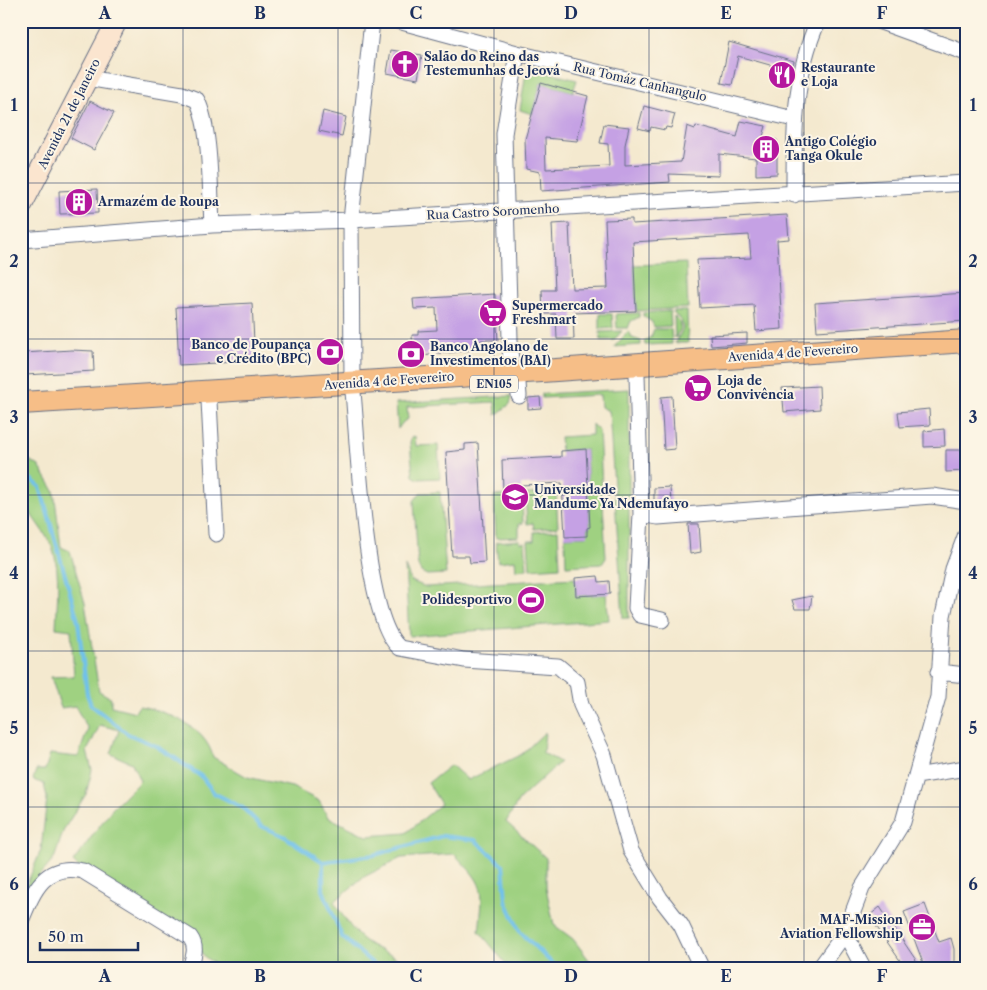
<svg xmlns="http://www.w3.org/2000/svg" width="987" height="990" font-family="'Libre Caslon Text',serif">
<rect width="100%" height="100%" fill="#fcf5e5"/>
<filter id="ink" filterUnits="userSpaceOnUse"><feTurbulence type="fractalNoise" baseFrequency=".02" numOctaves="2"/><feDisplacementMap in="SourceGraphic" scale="10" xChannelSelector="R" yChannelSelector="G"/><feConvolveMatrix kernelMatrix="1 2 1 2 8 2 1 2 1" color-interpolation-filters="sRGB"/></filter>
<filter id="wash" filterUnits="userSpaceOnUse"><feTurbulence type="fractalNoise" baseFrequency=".0096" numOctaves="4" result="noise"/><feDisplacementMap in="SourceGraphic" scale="20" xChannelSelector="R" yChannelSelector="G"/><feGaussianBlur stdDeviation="1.12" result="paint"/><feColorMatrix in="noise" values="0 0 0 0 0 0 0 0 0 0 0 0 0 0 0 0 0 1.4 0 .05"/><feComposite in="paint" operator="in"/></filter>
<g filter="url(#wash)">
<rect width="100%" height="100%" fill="#f4e9cf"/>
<path fill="#9fd181" stroke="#5d8070" d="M534,69L577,80L573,92L541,83L532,114L520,110L525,78L530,70Z
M686,263L688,308L636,311L634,265Z
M670,311L671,326L654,327L652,322L643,316V313Z
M674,311H687L688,343H675L683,329L681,320L674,314Z
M639,313V317L631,321L628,328H617L616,314Z
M600,314H612L613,328L600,329Z
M674,316L679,321L681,329L675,338Z
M654,329H671L672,344L645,345L644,341L651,337Z
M622,331L614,340H601L600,332Z
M629,331L632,338L641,341V345L614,347Z
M629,389V618H623L609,411L601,407L600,395L542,398V394Z
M512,396L510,404L496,415L495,402L407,407L408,419L403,422L398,429L396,403Z
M592,424L599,431L606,558L602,564L566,566L565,537L587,536V528L590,527L586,449L561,451L560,437L592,435Z
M415,436L416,446L438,445L440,478L418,479L413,476L410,443L411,438Z
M21,455L39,466L54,491L61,547L70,551L85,603L99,691L111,698V706L135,712L139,706C167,711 206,727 213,757L247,777L292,787L319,801L328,817L367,836L406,833L441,804L428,783L451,765L468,780L522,754L545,732L543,753L560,762L519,800L506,822L546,858V888L554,925L573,939L596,969H504L507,965L479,931C484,888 486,886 454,854L401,858L362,878L334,902C343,916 355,936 369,944C383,953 398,955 408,969H222L206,958L194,943L83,871L73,862L112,809L140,781L132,763L111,754L119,730L100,725L87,751L92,770L86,794L64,829L54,859L36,880L21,921V898L41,850L47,798L44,784L33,780L36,770H45L50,754L78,757L88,729L75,706L61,708L51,677L74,676L71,630L56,628C57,602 61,572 52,547C46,533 29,515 26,504C21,488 21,472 21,455Z
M440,492L446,574L427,575L421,572L418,566L414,501L420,493Z
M556,492L558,527L534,529L533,523L527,524L525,494Z
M522,494L523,523L519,524V537L496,538L494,496Z
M558,530L560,567L530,569L528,541H534V532Z
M520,540V543L525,542L527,569L516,570L515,560L498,562L496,542Z
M405,566L411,581L426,587L575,578L576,596L606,594L609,620L409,636Z"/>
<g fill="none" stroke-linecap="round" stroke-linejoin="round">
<path stroke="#6fc1eb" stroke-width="4" d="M21,471L40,487L51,525L78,621L87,694L91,705L128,734L154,745L172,756L202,777L214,793L243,808L261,826L284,836L323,862L374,855L443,836L475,840L503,865L506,901L520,932L558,969
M323,862V890L342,937L379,969"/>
</g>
<g id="blocks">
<path fill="#c5a1e4" d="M729,42L794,61L787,86L773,83L777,67L738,56L732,85L721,83Z
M391,50L422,55L418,79L387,73Z
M541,83L588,96L577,141L545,138L546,169L609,166L608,144L600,143L604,124L629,127L625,145V165L681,162L687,126L695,129L696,126L737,137L741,121L766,126L762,140H777V174L756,175V158L719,154V176L669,174L670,182L541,191L540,172L526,169L525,139Z
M90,101L114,113L94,150L71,138Z
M644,106L675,114L671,128L666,127L665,130L651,127L650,131L638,128Z
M323,111L346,117L342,136L319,131Z
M97,189L98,213L60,214L59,191Z
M787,215L789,239L777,240L782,329L756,331L754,305L700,308L697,260L751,258L749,235L633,242L636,311L573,313L574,339H557L556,314H543L542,290H555L552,224L569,223L572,289L608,288L605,220L632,219V224Z
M966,293V321L817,331L815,303Z
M495,294L498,340H481V349L413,357L412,335H418V331L437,330L436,308L414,309L413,299Z
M252,303L255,361L179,365L176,307Z
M747,333V343L711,346L710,335Z
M72,350L93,351L94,371L25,375L23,353Z
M819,386L820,409L784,412L782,388Z
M672,396L675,449L664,450L661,397Z
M540,397L541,408L528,409V398Z
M929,409L930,425L900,427L898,412Z
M944,429L945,446L924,447V431Z
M478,443L485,562L470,563L469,556H452L446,452L465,450V444Z
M586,449L590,527L587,528V536L565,537L562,483L521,485V490L503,491L502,460L561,457V451Z
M946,450H966V471L946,472Z
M670,487L671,503L654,504V488Z
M688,524H699L701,552L690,554Z
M598,576L599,582L609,581L610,594L576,596L575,578Z
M812,596L810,609H795L792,600Z
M925,904L939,942L951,938L954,949V965L925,968L904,912Z
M880,907L922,969H906L869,916Z"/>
</g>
</g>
<g filter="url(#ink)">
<use href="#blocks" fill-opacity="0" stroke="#677086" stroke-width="1"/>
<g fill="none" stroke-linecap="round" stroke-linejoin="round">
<defs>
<path id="street" d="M398,21L517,53L794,119
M878,21L966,53
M87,78L182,94L197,100C211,128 210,191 212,225
M794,195C794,135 793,77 818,21
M21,240L212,225L351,220L966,183
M511,373L504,134L517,53
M637,375L641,514L636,608L640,615L662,620
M352,383L351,220L372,21
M518,383L519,396
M353,392C358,441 364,621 400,648L464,660L558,666L577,682L581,705L604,755L631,851L660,898L681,925L702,969
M209,401L216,534
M641,514L658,517L932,496L966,501
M938,672L966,675
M916,776L966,768
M21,921C33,892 44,862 83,871L190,937C198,948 193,957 190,969
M845,933L864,969
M819,969L845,933L862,888L903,822L938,697L943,616L953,569L966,534"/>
<path id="secondary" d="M21,207L117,21"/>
<path id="primary" d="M21,403L542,371L966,341"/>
</defs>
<use href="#street" stroke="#677086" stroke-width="17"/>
<use href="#secondary" stroke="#677086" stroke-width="22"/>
<use href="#primary" stroke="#677086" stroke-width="24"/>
<use href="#street" stroke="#fff" stroke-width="15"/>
<use href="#secondary" stroke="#fbe5cf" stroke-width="20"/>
<use href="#primary" stroke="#f6be87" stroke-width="22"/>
</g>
</g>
<path fill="none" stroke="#1b2f5e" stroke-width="1" stroke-opacity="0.55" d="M183,21V969M338,21V969M494,21V969M649,21V969M804,21V969M21,183H966M21,339H966M21,495H966M21,651H966M21,807H966"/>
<defs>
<symbol id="church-disc" viewBox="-11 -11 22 22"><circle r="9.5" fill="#b5179e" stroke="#fcf5e5"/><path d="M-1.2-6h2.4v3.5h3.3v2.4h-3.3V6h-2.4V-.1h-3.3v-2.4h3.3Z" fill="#fff"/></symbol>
<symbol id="restaurant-disc" viewBox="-11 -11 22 22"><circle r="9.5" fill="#b5179e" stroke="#fcf5e5"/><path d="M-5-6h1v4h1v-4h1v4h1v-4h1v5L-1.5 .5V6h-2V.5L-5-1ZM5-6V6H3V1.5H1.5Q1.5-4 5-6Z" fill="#fff"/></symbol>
<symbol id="building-disc" viewBox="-11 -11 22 22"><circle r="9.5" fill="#b5179e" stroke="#fcf5e5"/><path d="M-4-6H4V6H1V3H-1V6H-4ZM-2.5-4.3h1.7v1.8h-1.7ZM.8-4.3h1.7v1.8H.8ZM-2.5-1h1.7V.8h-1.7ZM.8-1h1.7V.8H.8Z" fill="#fff"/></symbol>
<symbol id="supermarket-disc" viewBox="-11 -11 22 22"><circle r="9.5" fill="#b5179e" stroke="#fcf5e5"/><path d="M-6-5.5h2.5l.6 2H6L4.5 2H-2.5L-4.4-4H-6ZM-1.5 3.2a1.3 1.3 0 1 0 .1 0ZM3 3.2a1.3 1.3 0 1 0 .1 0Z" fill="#fff"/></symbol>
<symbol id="bank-disc" viewBox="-11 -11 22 22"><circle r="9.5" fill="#b5179e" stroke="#fcf5e5"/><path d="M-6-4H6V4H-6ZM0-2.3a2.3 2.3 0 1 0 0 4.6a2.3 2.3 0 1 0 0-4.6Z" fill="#fff"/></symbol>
<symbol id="university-disc" viewBox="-11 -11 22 22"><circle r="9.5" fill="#b5179e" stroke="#fcf5e5"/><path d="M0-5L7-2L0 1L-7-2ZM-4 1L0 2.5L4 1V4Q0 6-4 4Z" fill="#fff"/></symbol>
<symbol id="stadium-disc" viewBox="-11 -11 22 22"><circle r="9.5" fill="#b5179e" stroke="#fcf5e5"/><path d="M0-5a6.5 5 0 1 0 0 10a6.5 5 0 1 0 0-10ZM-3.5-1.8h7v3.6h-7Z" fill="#fff"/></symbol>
<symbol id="office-disc" viewBox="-11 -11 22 22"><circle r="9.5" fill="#b5179e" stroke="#fcf5e5"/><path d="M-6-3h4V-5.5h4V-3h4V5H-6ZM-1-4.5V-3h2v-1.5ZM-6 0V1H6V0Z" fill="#fff"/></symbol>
</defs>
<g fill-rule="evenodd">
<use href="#church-disc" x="389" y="48" width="32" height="32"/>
<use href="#restaurant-disc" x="766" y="59" width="32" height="32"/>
<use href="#building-disc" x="750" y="133" width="32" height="32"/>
<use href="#building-disc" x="63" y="186" width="32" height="32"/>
<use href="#supermarket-disc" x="477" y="297" width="32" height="32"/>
<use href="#bank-disc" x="314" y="336" width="32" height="32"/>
<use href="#bank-disc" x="395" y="338" width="32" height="32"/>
<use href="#supermarket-disc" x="682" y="372" width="32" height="32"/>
<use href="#university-disc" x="499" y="481" width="32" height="32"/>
<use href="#stadium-disc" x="515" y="584" width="32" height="32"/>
<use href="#office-disc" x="906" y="911" width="32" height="32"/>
</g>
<g text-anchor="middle" stroke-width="4" stroke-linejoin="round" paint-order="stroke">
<rect fill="#fcf5e5" stroke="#5e6a86" stroke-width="1" x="470" y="375.5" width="48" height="17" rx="4"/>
<g font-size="11" font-weight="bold" fill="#1b2f5e">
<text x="494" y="388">EN105</text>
</g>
<g font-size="12" font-weight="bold" fill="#1b2f5e" stroke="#fcf5e5" text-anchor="start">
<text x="424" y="61">Salão do Reino das<tspan x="424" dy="14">Testemunhas de Jeová</tspan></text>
<text x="801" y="72">Restaurante<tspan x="801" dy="14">e Loja</tspan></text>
<text x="785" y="146">Antigo Colégio<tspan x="785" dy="14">Tanga Okule</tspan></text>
<text x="98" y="206">Armazém de Roupa</text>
<text x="512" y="310">Supermercado<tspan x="512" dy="14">Freshmart</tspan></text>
<text x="311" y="349" text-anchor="end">Banco de Poupança<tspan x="311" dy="14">e Crédito (BPC)</tspan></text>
<text x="430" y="351">Banco Angolano de<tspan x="430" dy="14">Investimentos (BAI)</tspan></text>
<text x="717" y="385">Loja de<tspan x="717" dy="14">Convivência</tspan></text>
<text x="534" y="494">Universidade<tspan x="534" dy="14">Mandume Ya Ndemufayo</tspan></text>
<text x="512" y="604" text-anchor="end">Polidesportivo</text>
<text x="903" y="924" text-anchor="end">MAF-Mission<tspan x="903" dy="14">Aviation Fellowship</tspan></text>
</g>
<g font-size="12" fill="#1b2f5e" stroke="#fcf5e5">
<text transform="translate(640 82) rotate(13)" y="4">Rua Tomáz Canhangulo</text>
<text transform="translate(69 114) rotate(-63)" y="4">Avenida 21 de Janeiro</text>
<text transform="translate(493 212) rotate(-3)" y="4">Rua Castro Soromenho</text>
<text transform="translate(793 353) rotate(-4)" y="4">Avenida 4 de Fevereiro</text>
<text transform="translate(389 381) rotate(-4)" y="4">Avenida 4 de Fevereiro</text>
</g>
</g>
<rect width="987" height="990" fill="none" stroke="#fcf5e5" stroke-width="55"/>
<path d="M40 942v8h98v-8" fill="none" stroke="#1b2f5e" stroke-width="2.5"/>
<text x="48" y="942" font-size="15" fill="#1b2f5e" stroke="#fcf5e5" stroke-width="4" paint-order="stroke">50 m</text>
<rect x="28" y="28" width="932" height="934" fill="none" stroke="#1b2f5e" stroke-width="2"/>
<g font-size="16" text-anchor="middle" font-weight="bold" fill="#1b2f5e">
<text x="105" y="19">A</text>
<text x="260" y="19">B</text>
<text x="416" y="19">C</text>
<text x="571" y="19">D</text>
<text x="726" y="19">E</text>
<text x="882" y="19">F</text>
<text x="14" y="111">1</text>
<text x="973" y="111">1</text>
<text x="14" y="267">2</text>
<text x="973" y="267">2</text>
<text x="14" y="423">3</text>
<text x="973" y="423">3</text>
<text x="14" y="579">4</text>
<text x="973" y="579">4</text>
<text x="14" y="734">5</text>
<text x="973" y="734">5</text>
<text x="14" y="890">6</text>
<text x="973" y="890">6</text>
<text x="105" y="982">A</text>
<text x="260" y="982">B</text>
<text x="416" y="982">C</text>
<text x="571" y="982">D</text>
<text x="726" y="982">E</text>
<text x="882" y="982">F</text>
</g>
</svg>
